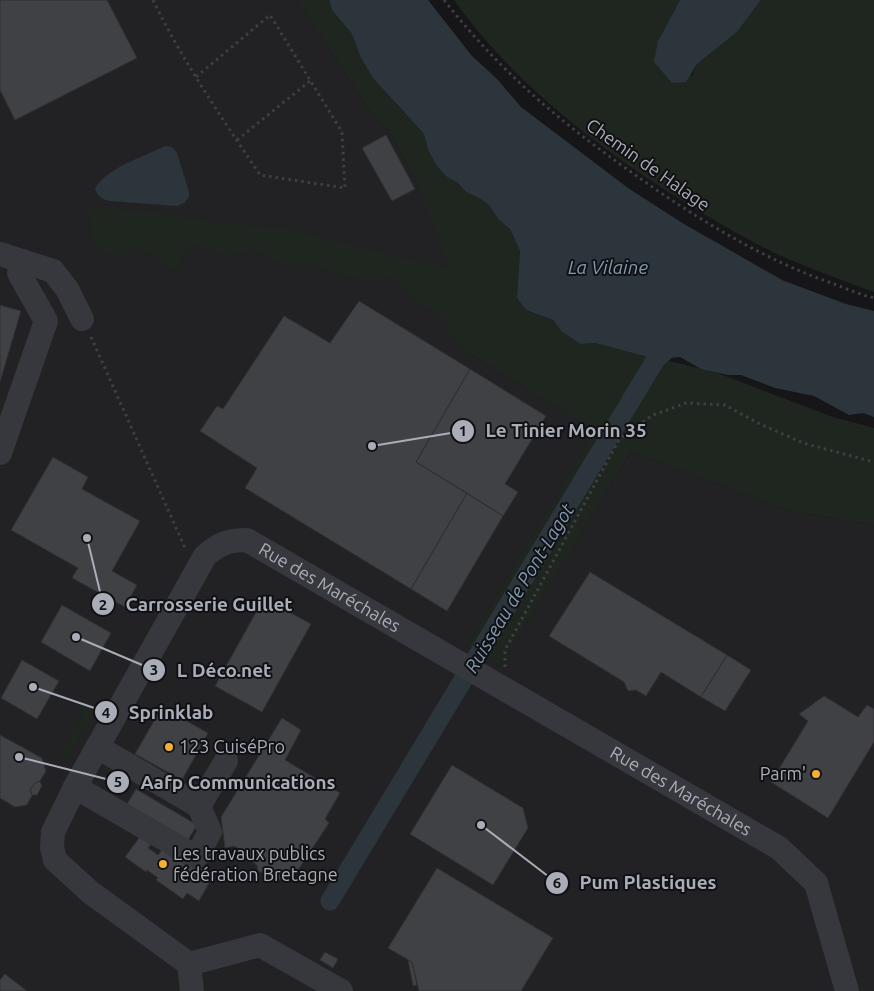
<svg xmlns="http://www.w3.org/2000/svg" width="874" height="991" font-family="Ubuntu,sans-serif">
<rect width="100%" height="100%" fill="#161618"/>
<path fill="#222225" d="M0,0H297L370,111L392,136L420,189L463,281L472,355L597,431L467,646L500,664L631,452L790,511L874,525V991H0Z"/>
<path fill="#1e261f" d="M297,0H329L332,10L352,34L360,56L398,106L424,134L428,150L447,177L457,182L466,192L481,199L489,205L498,219L510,229L520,251L517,298L526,310L553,320L562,332L579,344L595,343L715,372L830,416L874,428V525L790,511L631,452L500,665L467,646L596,431L472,355L453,337L439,316L411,297L392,277L372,280L343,276L313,264L281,265L256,250L226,256L193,244L172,271L158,257L135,248L122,260L94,248L89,208L156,212L219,223L292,229L362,248L448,268L420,189L392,136L370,111Z
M454,0H680L658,41L692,76L697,64L737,32L761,0H874V292C829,275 783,260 742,236C637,177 524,99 454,0Z
M75,703L93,714L67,760L61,756L83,714L71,706Z"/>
<path fill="#2c353c" d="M329,0H428L472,56L497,79L521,107L628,188L684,224L782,280L846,304L874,311V417L863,413L849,415L814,396L775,388L741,375H728L701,369L680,357L656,359L595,343L580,344L562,332L553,320L526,310L517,298L520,251L510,229L498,219L489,205L481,199L466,192L457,182L447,177L437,166L428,150L424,134L373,78L360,56L352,34L332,10Z
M680,0H761L737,32L697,64L686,82L672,83L654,62L658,41Z
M165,146L172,147L177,153L189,192V197L184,203L177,206L110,201C102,199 98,197 95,189C104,169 145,156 165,146Z"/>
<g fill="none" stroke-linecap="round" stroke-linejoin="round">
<path stroke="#2c353c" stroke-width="19" d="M330,901L656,359L676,342"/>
</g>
<path fill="#404145" stroke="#303034" d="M0,0H107L137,58L15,120L0,90Z
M386,135L415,189L392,201L362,148Z
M359,301L470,369L416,462L467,493L411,589L245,488L257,468L200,431L217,406L223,409L284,316L330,343Z
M0,305L21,311L0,382Z
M470,369L546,416L505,484L518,492L503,516L416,462Z
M53,457L88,477L82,489L140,521L112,571L137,585L125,607L72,578L78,568L11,530Z
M467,493L503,516L447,611L411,589Z
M590,572L727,655L701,697L661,672L646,696L636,690L628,691L624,682L549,636Z
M264,598L311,624L262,712L215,686Z
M62,605L111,633L90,671L41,642Z
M727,655L751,670L725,711L701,697Z
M22,660L59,681L37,719L1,698Z
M824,696L858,717L867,705L874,709V742L828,818L771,782L808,721L799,714Z
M162,707L208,733L182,780L135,754Z
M282,718L301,730L285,760L340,793L325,819L329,823L291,881L281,880L270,874H265L258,871L257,865L245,857V852L234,846L225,848L221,817Z
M0,735L42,758L46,771L40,781L35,783L30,790L32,795L27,805L15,807L0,798Z
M452,765L523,808L528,828L493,885L410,834Z
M40,781L42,786L37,795H32L30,790L35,783Z
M136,789L197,825L185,845L124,809Z
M141,835L153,842L148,848L158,855L164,847L208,872L209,883L199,901L187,893L183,899L156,880L158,878L147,870L146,872L125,857Z
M437,868L553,938L521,991H419L412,962L388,948Z
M325,952L338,959L333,968L320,960Z
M408,960L412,962L417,985L413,986Z
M5,974L27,991H0V980Z"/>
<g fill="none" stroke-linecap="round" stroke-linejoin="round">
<path stroke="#3d3f44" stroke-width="3" stroke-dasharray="2.5 4" stroke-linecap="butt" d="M153,0C183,62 222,118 260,175L345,188L342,132L270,15L196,77
M444,0C509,83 578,136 664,195C718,231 773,263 834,284C847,289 861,295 874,298
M237,140L310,81
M91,337L185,548
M505,667V650L620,438L653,415L686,403L725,405L760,424L803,443L874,462"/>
<g stroke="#37383d" stroke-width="24">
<path d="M0,254L53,271L67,289L82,319"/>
<path d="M0,453L46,321L19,273L22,261"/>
<path d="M97,747L199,806L226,761"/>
<path d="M75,787L196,857L210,832L199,806"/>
<path d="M189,964L260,945L341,991"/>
<path id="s1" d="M192,991L189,964L90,892L55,860L52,847L53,832L75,787L205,556C219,544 228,540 247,540L779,848L816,883L847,991"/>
</g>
</g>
<g fill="#f2b134" stroke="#111113" stroke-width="2">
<circle cx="169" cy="747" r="5"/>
<circle cx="816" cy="774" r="5"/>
<circle cx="163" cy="864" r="5"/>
</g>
<g text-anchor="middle" stroke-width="4" stroke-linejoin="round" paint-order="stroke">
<g font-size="18" fill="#a8adb8" stroke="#111113">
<text transform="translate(648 165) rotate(35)" y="6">Chemin de Halage</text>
<text dy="6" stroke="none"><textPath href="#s1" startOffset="682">Rue des Maréchales</textPath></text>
<text dy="6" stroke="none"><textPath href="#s1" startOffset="1088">Rue des Maréchales</textPath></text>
</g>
<g font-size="18" fill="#a8adb8" stroke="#111113" text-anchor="start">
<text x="179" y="753">123 CuiséPro</text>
<text x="806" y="780" text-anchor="end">Parm'</text>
<text x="173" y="860">Les travaux publics<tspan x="173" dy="21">fédération Bretagne</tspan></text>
</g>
<g font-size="19" font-style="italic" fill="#7f9bb3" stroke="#111113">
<text x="608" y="274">La Vilaine</text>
<text transform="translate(519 588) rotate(-59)" y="7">Ruisseau de Pont-Lagot</text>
</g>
</g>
<path fill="none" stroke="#a8adb8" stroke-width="2" d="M372 446L463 431M87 538L103 604M76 637L154 670M33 687L106 712M19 757L118 782M481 825L557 883"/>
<g fill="#a8adb8" stroke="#111113" stroke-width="2">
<circle cx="372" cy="446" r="5"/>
<circle cx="87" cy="538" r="5"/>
<circle cx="76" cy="637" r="5"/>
<circle cx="33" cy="687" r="5"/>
<circle cx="19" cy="757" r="5"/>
<circle cx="481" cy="825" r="5"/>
<circle cx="463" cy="431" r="12"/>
<circle cx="103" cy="604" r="12"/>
<circle cx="154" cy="670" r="12"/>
<circle cx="106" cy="712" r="12"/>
<circle cx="118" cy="782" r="12"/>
<circle cx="557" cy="883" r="12"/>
</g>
<g font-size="15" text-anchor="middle" font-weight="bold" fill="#111">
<text x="463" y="436">1</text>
<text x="103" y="610">2</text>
<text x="154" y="675">3</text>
<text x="106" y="718">4</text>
<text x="118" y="787">5</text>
<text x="557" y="888">6</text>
</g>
<g font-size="19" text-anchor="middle" font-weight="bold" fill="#a8adb8" stroke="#111113" stroke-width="4" stroke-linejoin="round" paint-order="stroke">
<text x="566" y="437">Le Tinier Morin 35</text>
<text x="209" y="611">Carrosserie Guillet</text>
<text x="224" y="677">L Déco.net</text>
<text x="171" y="719">Sprinklab</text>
<text x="238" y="789">Aafp Communications</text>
<text x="648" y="889">Pum Plastiques</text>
</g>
</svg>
